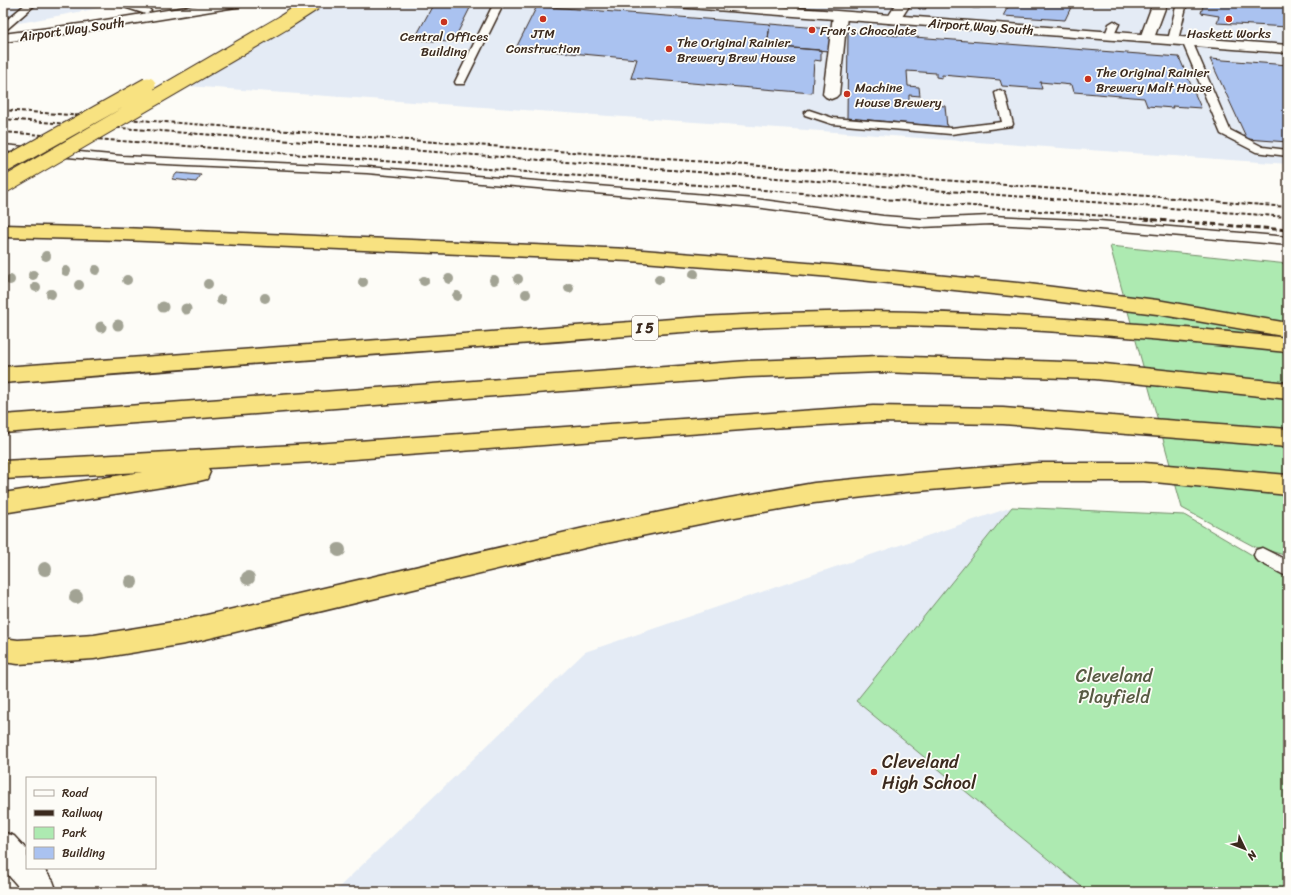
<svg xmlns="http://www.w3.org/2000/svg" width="1291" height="895" font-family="Sriracha,sans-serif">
<rect width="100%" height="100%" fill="#fdfcf7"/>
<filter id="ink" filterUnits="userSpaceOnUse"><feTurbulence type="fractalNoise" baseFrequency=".025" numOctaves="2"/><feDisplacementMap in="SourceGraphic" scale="8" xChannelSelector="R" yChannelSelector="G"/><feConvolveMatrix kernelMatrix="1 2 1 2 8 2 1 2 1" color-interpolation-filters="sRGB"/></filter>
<g filter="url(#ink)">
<path fill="#e4ebf5" d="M3,3H126L25,22L3,25Z
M327,3H1288V164L187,86Z
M1012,507L1184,515L1288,892H334L585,652Z"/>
<path fill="#adeab1" stroke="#748a68" d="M1110,246L1288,264V556L1255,547L1182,508Z
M1012,507L1184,515L1288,576V892H1088L856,701Z"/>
<path fill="#aac2f0" stroke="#3b2a1e" d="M434,3L472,4L453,42L414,40Z
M917,3H924L926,9H919Z
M1010,3H1073L1065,20L1003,16Z
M1204,3H1288V27L1217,23L1219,16L1201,13Z
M537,6L770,24L767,46L821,50V61L814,60L812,93L631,78L637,59L516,48Z
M770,24L831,29L829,51L767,46Z
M848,32L1179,57L1201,108L1172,106L1173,108L1147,106L1144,98L1074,92L1072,85L1040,82L1042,89L1002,86L1000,80L942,75V78L936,77V73L907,71L908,86L919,87L920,96L909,95V103L945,106L947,127L847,118Z
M1210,59L1288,65V142L1247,139Z
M177,173L201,175L196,182L172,179Z"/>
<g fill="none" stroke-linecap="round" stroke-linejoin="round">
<defs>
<path id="lane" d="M27,3H37L6,30L3,31V23Z
M116,3H130L149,9L151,11L146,14L118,5Z
M972,3H982L979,7H973Z
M1177,3H1187L1178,40L1173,43L1168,40Z
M497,4L502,7L465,82L464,84H456L455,82L492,7Z
M1114,21L1119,24L1113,37H1107L1105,35L1109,24Z
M1187,38L1192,41L1230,130L1263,147L1288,150V156L1256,152L1221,134L1182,41Z
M1000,90L1005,93L1013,124L1012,126L951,134L832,124L805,115L804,113L809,110L833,118L951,128L1002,122L995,93Z
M3,145L122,156L367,167L755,199L883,216L921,219L991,216L1099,221L1288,237V245L1099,229L991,224L921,227L883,224L755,207L367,173L122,162L3,151Z
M1262,548L1288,561V577L1256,560L1254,555L1256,550Z"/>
<path id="street" d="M897,3H911L898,23H888L886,20Z
M1153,3H1167L1154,38L1152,41L1147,42L1142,41L1140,38Z
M840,12L845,13L847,16L839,94L836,97L831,99L826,97L823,94L833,16L835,13Z"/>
<path id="secondary" d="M211,3H243L241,6L236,7L87,31L3,42V34L87,23Z
M668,3H729L1288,45V53L675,7L670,6Z
M3,832L14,836L27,850V868H43L53,881L57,892H23L3,869Z"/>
<path id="highway" d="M3,225L122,228L630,249L832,265L1029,284L1157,300L1288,323V337L1157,314L1029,298L832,277L630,261L122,240L3,237Z
M868,311C1009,313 1148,323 1288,338V352C1149,338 1009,325 868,325C756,325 644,335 532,343C356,356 179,369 3,383V367L700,317L784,313Z
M880,356L1095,363L1288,383V399L1095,379L880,372L748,377L3,433V415L748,361Z
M873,406L1003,408L1288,429V447L1003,424L873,422L770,428L314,462L208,468L210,472L207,479L199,481L3,513V493L142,472L3,479V461L314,444Z
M1037,463H1144L1288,475V495L1144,481H1037L906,492L814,503L724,519L597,545L185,644L94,659L18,664L3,662V638L18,640L94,635L185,620L597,525L724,499L814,483L906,474Z"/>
</defs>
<use href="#lane" stroke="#3b2a1e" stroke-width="3"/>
<use href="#street" stroke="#3b2a1e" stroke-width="3"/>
<use href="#secondary" stroke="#3b2a1e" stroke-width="3"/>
<use href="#highway" stroke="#3b2a1e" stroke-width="3"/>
<use href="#lane" fill="#fdfcf7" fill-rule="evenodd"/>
<use href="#street" fill="#fdfcf7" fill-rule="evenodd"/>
<use href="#secondary" fill="#fdfcf7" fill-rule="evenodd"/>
<use href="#highway" fill="#f8e281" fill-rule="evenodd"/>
<path stroke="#3b2a1e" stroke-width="2" stroke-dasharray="4 2" stroke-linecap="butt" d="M3,110L828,171L1288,207
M3,119L1288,217
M3,132L1157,220"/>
<path stroke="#3b2a1e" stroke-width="3" stroke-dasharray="5.5 3" stroke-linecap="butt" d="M1144,219L1288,230"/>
<defs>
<path id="highway-bridge" d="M3,166L148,85
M3,186L283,23L314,3"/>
</defs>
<use href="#highway-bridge" stroke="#3b2a1e" stroke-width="17" stroke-linecap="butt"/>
<use href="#highway-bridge" stroke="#f8e281" stroke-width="15"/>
</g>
<g fill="#a2a394">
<circle cx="46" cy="256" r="5"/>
<circle cx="96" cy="270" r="5"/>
<circle cx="66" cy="271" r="5"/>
<circle cx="694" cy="274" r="5"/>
<circle cx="33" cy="275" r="5"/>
<circle cx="449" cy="279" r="5"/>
<circle cx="518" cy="279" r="5"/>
<circle cx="659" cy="279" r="5"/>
<circle cx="10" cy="280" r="5"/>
<circle cx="127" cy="280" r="5"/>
<circle cx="494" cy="280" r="5"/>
<circle cx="424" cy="281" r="5"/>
<circle cx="363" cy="282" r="5"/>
<circle cx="208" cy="284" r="5"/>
<circle cx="79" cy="285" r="5"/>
<circle cx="36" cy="287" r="5"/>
<circle cx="569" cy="288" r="5"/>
<circle cx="51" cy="294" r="5"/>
<circle cx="526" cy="294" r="5"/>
<circle cx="457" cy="296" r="5"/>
<circle cx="265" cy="298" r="5"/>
<circle cx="221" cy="300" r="5"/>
<circle cx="163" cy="307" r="5.5"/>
<circle cx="186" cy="309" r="5.5"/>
<circle cx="118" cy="325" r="5.5"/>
<circle cx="101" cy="327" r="5.5"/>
<circle cx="339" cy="550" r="7"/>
<circle cx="45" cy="569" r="7"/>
<circle cx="248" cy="578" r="7"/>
<circle cx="131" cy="582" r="7"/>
<circle cx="76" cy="597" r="7"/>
</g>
</g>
<g fill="#c8321e" stroke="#fdfcf7" stroke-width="1.5">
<circle cx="543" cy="19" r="4"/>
<circle cx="1229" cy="19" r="4"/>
<circle cx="444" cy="22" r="4"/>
<circle cx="812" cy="30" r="4"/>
<circle cx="669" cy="49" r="4"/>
<circle cx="1088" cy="79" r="4"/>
<circle cx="847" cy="94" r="4"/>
<circle cx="874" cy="772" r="4"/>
</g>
<g text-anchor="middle" stroke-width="3.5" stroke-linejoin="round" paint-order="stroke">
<g font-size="13" fill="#3b2a1e" stroke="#fdfcf7">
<text transform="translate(981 26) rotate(4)" y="5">Airport Way South</text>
<text transform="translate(72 29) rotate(-8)" y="5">Airport Way South</text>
</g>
<g font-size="13" fill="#3b2a1e" stroke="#fdfcf7" text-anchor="start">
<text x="820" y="35">Fran's Chocolate</text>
<text x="543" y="38" text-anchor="middle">JTM<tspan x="543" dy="15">Construction</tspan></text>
<text x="1229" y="38" text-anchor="middle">Haskett Works</text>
<text x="444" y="41" text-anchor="middle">Central Offices<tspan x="444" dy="15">Building</tspan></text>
<text x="677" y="47">The Original Rainier<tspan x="677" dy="15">Brewery Brew House</tspan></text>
<text x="1096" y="77">The Original Rainier<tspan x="1096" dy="15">Brewery Malt House</tspan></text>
<text x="855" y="92">Machine<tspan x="855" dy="15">House Brewery</tspan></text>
</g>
<rect fill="#fdfcf7" stroke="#75695f" stroke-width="1" x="632" y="316" width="26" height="24" rx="3"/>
<g font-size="14" font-weight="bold" fill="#3b2a1e">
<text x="645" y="333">I 5</text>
</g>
<g font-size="18" fill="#585a43" stroke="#fdfcf7">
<text x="1114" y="682">Cleveland<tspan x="1114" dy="21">Playfield</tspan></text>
</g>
<g font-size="18" fill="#3b2a1e" stroke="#fdfcf7" text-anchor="start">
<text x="882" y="768">Cleveland<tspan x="882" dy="21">High School</tspan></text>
</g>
</g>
<rect width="1291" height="895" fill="none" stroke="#fdfcf7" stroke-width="16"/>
<rect x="8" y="8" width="1275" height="879" fill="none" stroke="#3b2a1e" stroke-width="1.5" filter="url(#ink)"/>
<rect x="26" y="777" width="130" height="92" fill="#fdfcf7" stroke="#afa8a0"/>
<rect x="34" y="790" width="20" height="6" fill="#fdfcf7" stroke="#afa8a0"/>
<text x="62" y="797" font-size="12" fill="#3b2a1e">Road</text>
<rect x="34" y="810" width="20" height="6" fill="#3b2a1e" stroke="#afa8a0"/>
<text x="62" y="817" font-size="12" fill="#3b2a1e">Railway</text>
<rect x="34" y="827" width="20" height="12" fill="#adeab1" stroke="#afa8a0"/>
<text x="62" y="837" font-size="12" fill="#3b2a1e">Park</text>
<rect x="34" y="847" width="20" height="12" fill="#aac2f0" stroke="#afa8a0"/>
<text x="62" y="857" font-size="12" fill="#3b2a1e">Building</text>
<g transform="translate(1245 849) rotate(133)" stroke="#fdfcf7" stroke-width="3" paint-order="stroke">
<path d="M0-3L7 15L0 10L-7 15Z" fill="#3b2a1e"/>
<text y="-6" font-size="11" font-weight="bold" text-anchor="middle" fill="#3b2a1e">N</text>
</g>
</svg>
